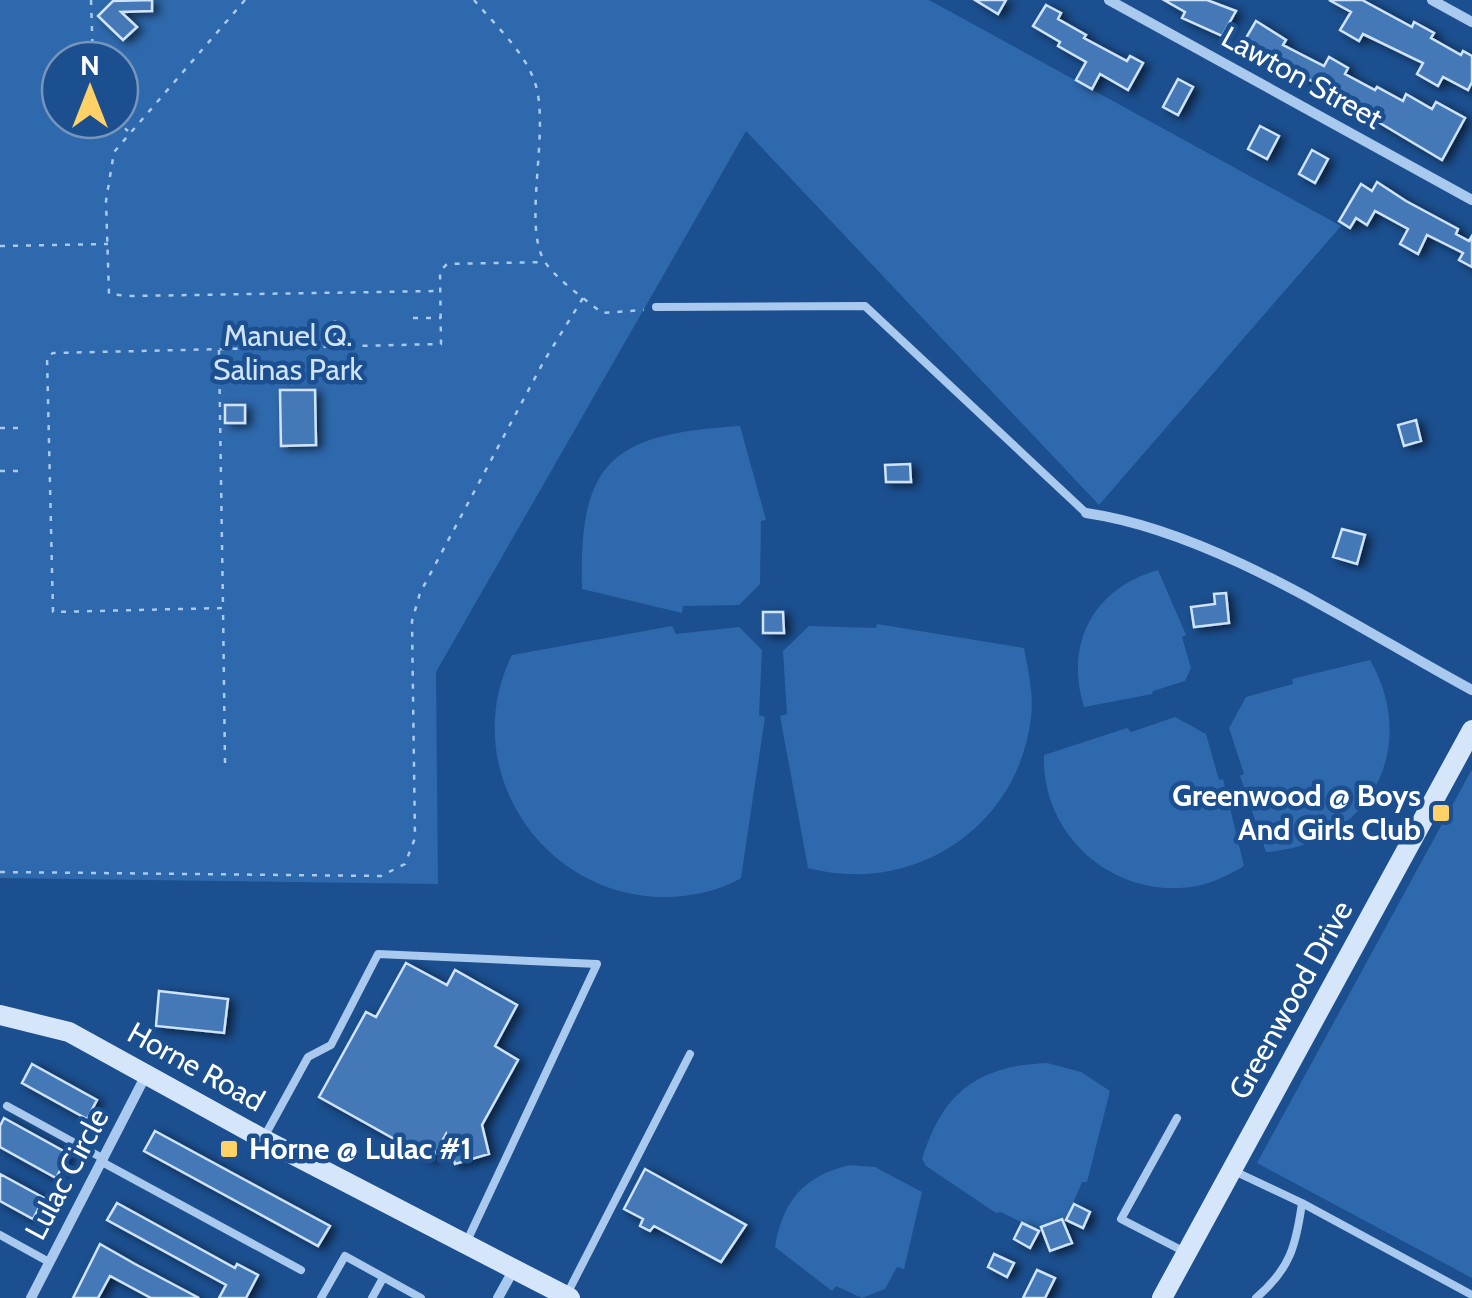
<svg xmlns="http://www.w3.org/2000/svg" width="1472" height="1298" font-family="Cabin,sans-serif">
<defs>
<filter id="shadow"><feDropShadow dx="5.5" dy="3" stdDeviation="5" flood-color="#0009"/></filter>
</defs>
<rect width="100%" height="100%" fill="#1b4f8f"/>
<path fill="#2e69ad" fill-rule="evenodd" d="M0,0H929L1341,226L1099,505L746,131L436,672L438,884L0,878ZM60,60H120V120H60Z
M740,426L766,520L761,521L760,584L739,605L683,606L682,613L582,589C578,457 616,434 740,426Z
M1158,570L1186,635L1182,637L1191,668L1185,681L1153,691L1152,694L1084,707C1064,643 1094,588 1158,570Z
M877,624L1024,648C1028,670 1034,694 1031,717C1019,827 913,896 808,868L780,716L787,714L783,651L809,626L876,628Z
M672,626L676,634L739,627L762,650L759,715L765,717L741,878C720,891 693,896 668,897C543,899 456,768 512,655Z
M1370,660C1421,749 1368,845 1266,852L1240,776L1244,774L1229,728L1246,697L1293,684L1292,679Z
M1175,717L1206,734L1219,780L1223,779L1244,866C1224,878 1202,888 1178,888C1104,891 1041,829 1044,755L1127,728L1131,732Z
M1471,771H1472V1278L1257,1163Z
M1047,1063L1081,1072L1110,1091L1087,1182H1082L1066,1220L1041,1227L1039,1231L1001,1212L996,1213L926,1166L922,1159C943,1092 977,1066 1047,1063Z
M850,1165L875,1167L922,1192L904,1269L897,1267L885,1289L862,1298L836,1286L832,1291L775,1247C783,1200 804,1176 850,1165Z"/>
<path fill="#4478b7" stroke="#cfe3fa" stroke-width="2.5" filter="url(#shadow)" d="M152,0V11L121,12L137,27L123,40L98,16L113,1Z
M975,0H1006L998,14Z
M1164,0H1207L1236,11L1222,36L1182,18L1185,12Z
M1329,0H1362L1412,27L1414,22L1434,33L1431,38L1461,55L1463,51L1472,56V82L1468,90L1443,77L1438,86L1417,74L1423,63L1363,34L1359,41L1340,30L1351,12Z
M1046,5L1061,13L1058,19L1086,35L1084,38L1127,61L1130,56L1143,63L1128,90L1100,74L1092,89L1076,80L1086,62L1058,46L1060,42L1033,26Z
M1256,21L1286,40L1283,45L1324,66L1329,57L1348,68L1345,74L1375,90L1377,87L1403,101L1406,94L1432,109L1436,102L1465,118L1442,160L1363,113L1312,88L1315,83L1243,43Z
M1178,79L1193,87L1178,115L1163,107Z
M1260,126L1279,136L1267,159L1248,149Z
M1312,150L1328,159L1315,183L1299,174Z
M1377,182L1406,201L1458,229L1456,234L1469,241L1472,236V267L1459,260L1463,253L1427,235L1418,254L1400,244L1408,229L1375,211L1367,225L1356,218L1350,228L1339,221L1361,184L1372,191Z
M280,390H315L316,445L281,446Z
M225,405H245V423H225Z
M1416,420L1421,441L1404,446L1398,425Z
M910,464L911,482H886L885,465Z
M1342,529L1365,535L1357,564L1333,557Z
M1226,593L1229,623L1194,627L1191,607L1215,604L1214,594Z
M763,612H783L784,633H763Z
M406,963L447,985L455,970L517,1005L495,1046L518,1060L482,1125L489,1154L455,1164L446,1134L432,1160L319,1097L366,1012L376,1017Z
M159,991L228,999L224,1033L156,1026Z
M32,1064L97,1100L87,1119L22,1083Z
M4,1118L69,1154L56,1178L0,1147V1126Z
M155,1131L330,1226L318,1246L144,1151Z
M645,1169L746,1225L721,1262L654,1226L650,1231L640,1226L643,1219L624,1209Z
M0,1174L44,1198L33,1219L0,1201Z
M117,1203L235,1268L237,1264L258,1275L246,1298H219L226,1285L107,1220Z
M1074,1204L1090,1212L1083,1228L1066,1220Z
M1062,1219L1072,1243L1050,1251L1041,1227Z
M1022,1223L1039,1231L1030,1248L1014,1239Z
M100,1244L135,1264L199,1298H151L110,1276L98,1298H73Z
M994,1254L1014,1263L1007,1277L988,1267Z
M1037,1270L1055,1278L1045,1298H1023Z"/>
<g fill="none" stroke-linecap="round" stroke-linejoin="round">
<path stroke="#a9c9ee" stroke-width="2.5" stroke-dasharray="5 8" stroke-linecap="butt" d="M91,0L93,60
M245,0L114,152L106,201L109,294L131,296L438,291
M474,0C494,24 523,50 534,80C552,126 521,225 545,262C556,279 586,300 602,313L644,310
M115,120L128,131
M0,246L108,244
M413,318H441
M335,320V346
M219,350L223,607
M0,428H23
M0,471H23
M225,763L223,608L53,612L47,357L53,353L441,344L440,271L447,264L544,262
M0,872L381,876L405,864L415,838L412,621L420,593L544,361L583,298"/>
<path stroke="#a9c9ee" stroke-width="8" d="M656,307L865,306L1086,513
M7,1106L104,1159
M1177,1118L1121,1219L1183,1251
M263,1139L308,1057L331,1045L378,954L597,964L466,1243
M102,1162L301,1270
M1232,1170L1302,1203L1472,1295
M0,1235L49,1262
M566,1296L690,1054
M321,1298L345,1256L421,1298
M372,1298L383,1278
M1256,1298C1290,1269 1296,1246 1302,1203"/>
<path stroke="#a9c9ee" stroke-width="10" d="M1109,0L1472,200
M1432,0L1472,22
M1086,513C1217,532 1355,627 1472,690
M31,1298L147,1073
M498,1298L514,1269"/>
<path stroke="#d6e6fa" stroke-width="20" d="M0,1015L69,1032L263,1139L570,1298
M1162,1298L1472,730"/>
</g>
<g fill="#ffd166" stroke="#1b4f8f" stroke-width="4">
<rect x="1431" y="803" width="20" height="20" rx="5"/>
<rect x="219" y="1139" width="20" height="20" rx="5"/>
</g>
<g text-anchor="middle" stroke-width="9" stroke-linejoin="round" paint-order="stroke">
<g font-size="30" fill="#fff" stroke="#1b4f8f">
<text transform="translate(1302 78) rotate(29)" y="10">Lawton Street</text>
<text transform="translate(1291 1000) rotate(-61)" y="10">Greenwood Drive</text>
<text transform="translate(196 1067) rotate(29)" y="10">Horne Road</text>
<text transform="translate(67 1174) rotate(-62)" y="10">Lulac Circle</text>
</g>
<g font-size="30" fill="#cfe3fa" stroke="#1b4f8f">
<text x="288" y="346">Manuel Q.<tspan x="288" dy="34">Salinas Park</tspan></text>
</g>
<g font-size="30" font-weight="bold" fill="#fff" stroke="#1b4f8f" text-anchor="end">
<text x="1421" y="806">Greenwood @ Boys<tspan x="1421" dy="34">And Girls Club</tspan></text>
<text x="249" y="1159" text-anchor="start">Horne @ Lulac #1</text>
</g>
</g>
<g transform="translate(90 90)"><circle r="48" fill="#1b4f8f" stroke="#7695bc" stroke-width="2.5"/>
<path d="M0-8L18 38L0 25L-18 38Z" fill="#ffd166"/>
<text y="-15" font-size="28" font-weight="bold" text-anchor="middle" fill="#ffffff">N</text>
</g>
</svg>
